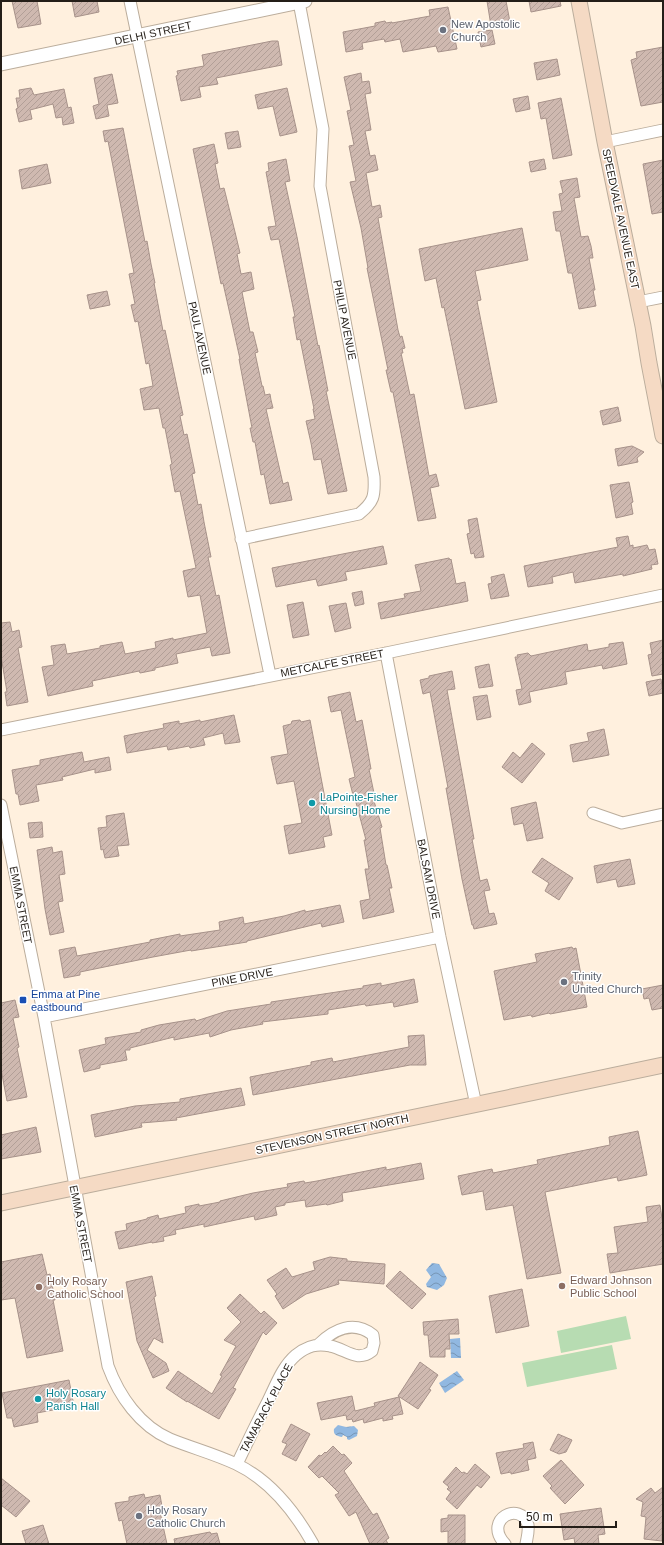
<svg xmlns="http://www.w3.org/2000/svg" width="664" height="1545" font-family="Helvetica,sans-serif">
<defs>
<pattern id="water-waves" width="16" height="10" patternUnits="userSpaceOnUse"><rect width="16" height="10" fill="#91b8e1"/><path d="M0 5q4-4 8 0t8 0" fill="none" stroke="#7695b5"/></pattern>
<pattern id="building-hatch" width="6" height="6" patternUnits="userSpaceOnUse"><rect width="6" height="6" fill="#cfb9b0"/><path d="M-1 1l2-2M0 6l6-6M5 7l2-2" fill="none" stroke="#b29f97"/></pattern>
</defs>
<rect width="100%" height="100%" fill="#fff0de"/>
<path fill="#b7dcb2" d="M626,1316L631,1339L561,1353L557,1331Z
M612,1345L617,1369L527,1387L522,1363Z"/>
<path fill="url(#water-waves)" d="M432,1263L439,1264L447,1278L444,1285L437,1290L427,1287L426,1284L431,1277L426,1270Z
M460,1338L461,1358H451L450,1339Z
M457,1371L464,1380L445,1393L439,1383Z
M338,1425L346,1427L354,1426L358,1430L357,1436L349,1440L347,1439V1437L343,1435L342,1437C337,1436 333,1435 334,1429Z"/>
<path fill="url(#building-hatch)" stroke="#a7928a" d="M12,1H37L41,24L18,28Z
M72,1H97L99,12L75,17Z
M487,1H506L510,22L491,26Z
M529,1H560L561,6L531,12Z
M448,7L457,49L438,52L436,46L403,52L400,39L385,42L384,39L362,43L363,49L346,52L343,32L375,26V23L385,21L386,23L392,22V23L430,16L429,10Z
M492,30L495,44L481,47L478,32Z
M272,41H278L282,65L216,78L218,84L199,87L201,97L181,101L176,76L178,75L177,71L204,66L202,55Z
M663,47V102L641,106L631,60L637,58L636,52Z
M557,59L560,75L537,80L534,63Z
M361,73L362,82L369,81L371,93L365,94L371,130L365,131L370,156L375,155L378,170L366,173L372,207L380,205L382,217L378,218L398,330L400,337L402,336L405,348L402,349L403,353H401L410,395L414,394L429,476L436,474L439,486L430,488L436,518L418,521L393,392H391L386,370H388L367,268H368L361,228L350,182L356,181L349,146L354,145L347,111L351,110L344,77Z
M112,74L118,103L107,105L109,116L96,119L93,106L99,104L94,78Z
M31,88L34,95L64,89L68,108L71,107L74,123L63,125L62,117L56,118L53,104L30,110L32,119L19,122L16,109L18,108L16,98H20L19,90Z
M287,88L297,132L280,136L273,106L258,109L255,95Z
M528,96L530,109L516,112L513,99Z
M561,98L572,155L553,159L546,118L541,119L538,103Z
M123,128L145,242L147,241L151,264L155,283H154L163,331L165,330L183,415L180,416L184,435L187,434L195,473L192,474L198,505L201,504L204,522L211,557H208L216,596L219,595L230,653L212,656L210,647L176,654L178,663L155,668V670L140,673L139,671L92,681L93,686L48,696L42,667L54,665L51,646L65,644L67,654L100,648V646L122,642L125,654L156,648L155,642L173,638V640L207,633L200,595L188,597L183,571L196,568L180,491L175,492L170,465L172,464L165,428H163L159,408L144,410L140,389L153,386L149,363L146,364L138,321L135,322L131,305L135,304L129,274L134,273L108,141L105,142L103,131Z
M238,131L241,147L228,149L225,133Z
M214,144L218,163L215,164L220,189L224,188L235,232L240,253L237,254L241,274L251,272L254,289L242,292L250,332H253L258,352L255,353L262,386H263L265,395L270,394L271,400L273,408L266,409L283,484L288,482L292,500L270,504L264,474L261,475L255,442H253L250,428H252L239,359H240L223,283L221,284L193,149Z
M286,159L290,181L285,182L297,237L318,346L319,345L322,360L328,391H326L347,491L328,494L321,459L314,460L311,443L306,421L315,419L313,409H314L300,339L297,340L293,317H295L279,239L271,240L268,227L276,226L266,172L269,171L268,163Z
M544,159L546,169L531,172L529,162Z
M663,160V212L652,214L643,164Z
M47,164L51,183L22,189L19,170Z
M577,178L580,197L574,198L581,237L588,236L591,246L593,258H589L595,290H593L596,306L579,309L572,273H568L560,231H556L553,212L562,211L559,194L563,193L560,181Z
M522,228L528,260L475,271L481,300L477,301L497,402L465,409L444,307L442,308L436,278L425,281L419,249Z
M107,291L110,305L90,309L87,295Z
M618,407L621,421L603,425L600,411Z
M632,446L644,452L637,458L638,462L618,466L615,449Z
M629,482L633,502L631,503L633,514L616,518L610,485Z
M477,518L484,557L475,558L474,553L471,554L467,534L470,533L468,520Z
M628,536L630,546L633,545V548L647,545L649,550L655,549L658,564L651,565L652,569L623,576V574L575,583L573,572L552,577L553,583L528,587L524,566L618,547L616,538Z
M383,546L387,564L345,572L347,580L318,586L316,579L276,587L272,568Z
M449,558L450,560L451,559L456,584L465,582L468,601L381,619L378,603L405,598L404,594L421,591L415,565Z
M504,574L509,596L491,599L488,584L492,583L491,577Z
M362,591L364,604L355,606L352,593Z
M303,602L309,635L293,638L287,605Z
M346,603L351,628L335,632L329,606Z
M10,622L12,632L19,630L22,647L18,648L28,702L7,706L5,692H7L1,656V623Z
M663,640V674L652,676L648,655L652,654L650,643Z
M623,642L627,664L603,669L602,665L565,672L567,684L529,692L531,702L519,705L516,690L522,689L515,657H518L517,655L528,653L531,656L587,644L588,651L609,647V644Z
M489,664L493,686L479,688L475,667Z
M452,671L455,689L447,690L474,839H472L480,881L487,879L490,890L484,891L489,914L494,913L497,924L474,929L473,925H472L462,879L446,788H448L430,692L423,694L420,680L429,678V676Z
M661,679L663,693L649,696L646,682Z
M350,692L356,722L362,720L367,747L371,769H369L375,798H373L382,827L380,828L386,865H387L392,888H389L394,912L363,919L360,901L370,899L365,869H369L364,840H366L354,795H353L349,779L355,777L341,710L331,712L328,697Z
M487,695L491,717L477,720L473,697Z
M234,715L240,742L225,744L223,733L203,738L205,745L190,748L189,746L168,750L167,746L127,753L124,736L164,728L163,724L179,721V724L200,720V722Z
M300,720L301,722L310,720L332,835L323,837L325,847L289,854L284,826L302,823L294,781L277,784L271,757L288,754L283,726L291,724L292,721Z
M604,729L609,755L573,762L570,745L589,741L587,733Z
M532,743L545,754L522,783L502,767L513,752L520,758Z
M82,752L84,762L109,757L111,770L95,773V769L62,777L63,780L36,785L39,801L20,805L18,794H16L12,770L40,765V760Z
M536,802L543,838L527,841L523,823L514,825L511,808Z
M124,813L129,845L117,846L119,856L105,858L103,849L101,850L98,828L107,827L106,816Z
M42,822L43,837L30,838L28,823Z
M52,847L53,853L62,851L65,874L59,875L63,901L58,902L64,932L50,935L45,909L37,850Z
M542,858L573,878L559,900L545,891L549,883L532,872Z
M630,859L635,884L618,887L616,879L597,883L594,866Z
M340,905L344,922L322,927L321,923L247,941V942L191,951V950L153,957L80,972V975L64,978L59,950L75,947L77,956L150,942V940L180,934V936L220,930L219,922L243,917L244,924L284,916L305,910V912Z
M572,947L573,949L576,948L587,1007L550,1014L549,1013L532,1017L531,1015L504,1020L494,971L537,962L535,954Z
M414,979L418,1002L394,1007L393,1002L366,1006L365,1004L328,1010V1014L262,1022L263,1024L231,1030L210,1037L209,1033L174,1040V1037L130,1048V1050H125L127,1060L100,1065V1068L84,1072L79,1050L106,1044L105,1038L141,1032V1030L159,1025L195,1019L196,1021L227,1011L271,1004V1002L363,988V986L381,983V986Z
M663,985V1008L652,1010L649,998L644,999L642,989Z
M15,1000L19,1017L13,1018L19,1047L17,1048L27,1097L7,1101L1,1069V1003Z
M424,1035L426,1065H410L253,1095L250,1077L311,1065V1062L332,1058L333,1062L409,1047L408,1036Z
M241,1088L245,1105L176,1118L177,1120L141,1123L142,1127L95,1137L91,1115L135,1106L180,1102V1099Z
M36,1127L41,1152L1,1159V1135Z
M638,1131L647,1175L618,1181L617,1177L545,1192L561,1273L527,1279L513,1205L486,1210L483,1191L462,1195L458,1176L492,1169L493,1173L538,1164L537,1160L610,1145L609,1137Z
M421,1163L424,1179L342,1193L343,1201L327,1205L326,1204L306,1207L305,1200L285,1203V1205L275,1207L277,1215L255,1220L254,1216L204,1227V1224L175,1230L176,1234L163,1237L164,1241L152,1243V1242L119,1249L115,1232L127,1230L126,1224L147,1219V1218L158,1215L159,1219L186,1213L185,1207L199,1204V1206L220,1202V1201L253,1193L288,1187L287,1184L304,1181L305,1183L317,1181L386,1167V1170Z
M660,1205L663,1225V1264L610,1273L607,1254L618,1253L614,1227L648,1222L646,1207Z
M42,1254L47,1275L50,1274L55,1300H53L63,1351L27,1358L15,1298L1,1300V1262Z
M330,1257L347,1259V1261L385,1264L384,1284L338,1280L339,1284L306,1294L283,1309L275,1296L277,1294L267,1280L286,1268L292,1277L315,1270L313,1262Z
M400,1271L426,1294L412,1309L386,1286Z
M152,1276L156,1296L154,1297L163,1343L154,1338L147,1350L166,1363L169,1371L153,1378L137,1341L126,1282Z
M522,1289L529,1326L496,1333L489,1296Z
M240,1294L261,1314L264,1311L277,1323L266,1335L263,1332L233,1388L236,1389L219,1419L187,1401V1402L166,1388L178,1371L212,1394L222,1376L220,1375L236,1346L224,1340L241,1322L227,1308Z
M458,1319L459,1334H449L450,1349H445V1357H430L428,1335H424L423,1322Z
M420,1362L438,1375L429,1389L431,1390L418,1409L398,1396Z
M69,1380L74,1406L37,1413L38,1422L14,1427L12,1418H7L2,1393Z
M352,1396L355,1411L375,1406L374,1403L399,1397L403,1414L392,1416L393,1419L383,1421V1418L364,1423L363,1419L353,1422L352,1419L347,1420L346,1415L321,1420L317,1403Z
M291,1424L310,1434L296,1461L282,1454L287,1444L282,1442Z
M558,1434L572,1440L566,1452L559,1454L550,1450Z
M533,1442L536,1458L527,1460L529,1470L511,1474V1472L501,1474L496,1453L524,1448L523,1444Z
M333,1446L342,1455L344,1454L352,1463L344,1471L373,1515L377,1513L389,1538L386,1540L388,1544H370L356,1512L349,1516L335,1495L339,1493L322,1476L319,1478L308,1467L319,1455L321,1456L325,1452L326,1453Z
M561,1460L584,1485L565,1504L550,1488L552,1486L543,1476Z
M475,1464L490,1477L481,1488L477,1485L457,1509L446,1499L451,1492L447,1489L449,1487L443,1482L456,1467L462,1473L464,1472L467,1474Z
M1,1478L30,1501L16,1517L1,1505Z
M663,1487L662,1541L644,1539L646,1517L641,1516L643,1502L636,1499L651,1488L655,1493Z
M144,1494L145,1498L160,1495L163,1512H160L167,1544H127L122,1520L119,1521L115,1503L129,1501V1497Z
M601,1508L605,1534L598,1535L599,1544H575L574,1538L564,1540L560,1514Z
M448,1515H465V1544H448V1531L441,1532V1519L448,1518Z
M43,1525L49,1544H26L22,1531Z
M210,1532L211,1534L217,1533L220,1544H175L174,1539Z"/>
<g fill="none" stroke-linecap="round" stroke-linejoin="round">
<defs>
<path id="minor" d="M130,1L270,675
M605,142L663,130
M638,302L663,297
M241,539L359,514C374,502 375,496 374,477L320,186L323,129L299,2
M386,653L440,937L476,1105
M1,730L386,653L663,595
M1,805L44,1017L108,1366C119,1396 140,1426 170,1439C192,1448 215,1454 236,1464C270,1480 295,1512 313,1544
M593,813L622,823L663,814
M44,1017L440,937
M237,1464C247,1443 257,1422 268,1401C276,1385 282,1367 296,1355C307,1346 317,1343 330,1346C346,1349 357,1363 372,1351L374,1343L373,1335C354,1320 334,1329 319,1344
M505,1544C482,1519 521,1500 528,1525C529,1531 527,1538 526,1544"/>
<path id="tertiary" d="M1,64L305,1"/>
<path id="secondary" d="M579,1L605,142L643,326L649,363L663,436
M1,1203L507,1098L663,1065"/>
</defs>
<use href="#minor" stroke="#bbad9c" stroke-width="13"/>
<use href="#tertiary" stroke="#bbad9c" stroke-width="15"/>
<use href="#secondary" stroke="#bbad9c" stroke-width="17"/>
<use href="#minor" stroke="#fff" stroke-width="11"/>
<use href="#tertiary" stroke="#fff" stroke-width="13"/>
<use href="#secondary" stroke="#f5dac4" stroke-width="15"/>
</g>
<g fill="#6b7280" stroke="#fff" stroke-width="1.5">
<circle cx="443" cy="30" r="4"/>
<circle cx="564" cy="982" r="4"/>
<circle cx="139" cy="1516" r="4"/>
</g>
<g fill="#0f9aa8" stroke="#fff" stroke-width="1.5">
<circle cx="312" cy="803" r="4"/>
<circle cx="38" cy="1399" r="4"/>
</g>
<rect fill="#1a4fb4" stroke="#fff" stroke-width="1.5" x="19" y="996" width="8" height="8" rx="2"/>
<g fill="#8d6e63" stroke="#fff" stroke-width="1.5">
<circle cx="562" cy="1286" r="4"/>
<circle cx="39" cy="1287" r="4"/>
</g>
<g text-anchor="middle" stroke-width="3" stroke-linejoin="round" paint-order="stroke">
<g font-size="11" fill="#5b616d" stroke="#fff" text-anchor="start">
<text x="451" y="28">New Apostolic<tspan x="451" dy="13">Church</tspan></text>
<text x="572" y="980">Trinity<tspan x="572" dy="13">United Church</tspan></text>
<text x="147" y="1514">Holy Rosary<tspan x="147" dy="13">Catholic Church</tspan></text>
</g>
<g font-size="11" fill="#241e18" stroke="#fff">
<text transform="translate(153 33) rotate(-12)" y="4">DELHI STREET</text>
<text transform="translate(621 219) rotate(78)" y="4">SPEEDVALE AVENUE EAST</text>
<text transform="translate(345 320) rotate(79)" y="4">PHILIP AVENUE</text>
<text transform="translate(200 338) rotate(78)" y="4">PAUL AVENUE</text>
<text transform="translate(332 663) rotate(-11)" y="4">METCALFE STREET</text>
<text transform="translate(429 879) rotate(79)" y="4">BALSAM DRIVE</text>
<text transform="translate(21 905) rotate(79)" y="4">EMMA STREET</text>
<text transform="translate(242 977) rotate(-11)" y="4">PINE DRIVE</text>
<text transform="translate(332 1134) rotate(-12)" y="4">STEVENSON STREET NORTH</text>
<text transform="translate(81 1224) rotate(79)" y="4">EMMA STREET</text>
<text transform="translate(266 1408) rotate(-62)" y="4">TAMARACK PLACE</text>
</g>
<g font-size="11" fill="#0d838f" stroke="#fff" text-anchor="start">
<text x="320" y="801">LaPointe-Fisher<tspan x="320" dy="13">Nursing Home</tspan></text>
<text x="46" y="1397">Holy Rosary<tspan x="46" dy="13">Parish Hall</tspan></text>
</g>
<g font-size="11" fill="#164399" stroke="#fff" text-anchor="start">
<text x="31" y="998">Emma at Pine<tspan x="31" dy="13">eastbound</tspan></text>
</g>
<g font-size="11" fill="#785e54" stroke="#fff" text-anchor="start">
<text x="570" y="1284">Edward Johnson<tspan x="570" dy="13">Public School</tspan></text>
<text x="47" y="1285">Holy Rosary<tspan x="47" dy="13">Catholic School</tspan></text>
</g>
</g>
<rect width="664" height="1545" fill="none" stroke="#241e18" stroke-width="4"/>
<path d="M520 1521v6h96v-6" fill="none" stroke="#241e18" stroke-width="2"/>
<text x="526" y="1521" font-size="12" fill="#241e18" stroke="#ffffff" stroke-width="3" paint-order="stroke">50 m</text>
</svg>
